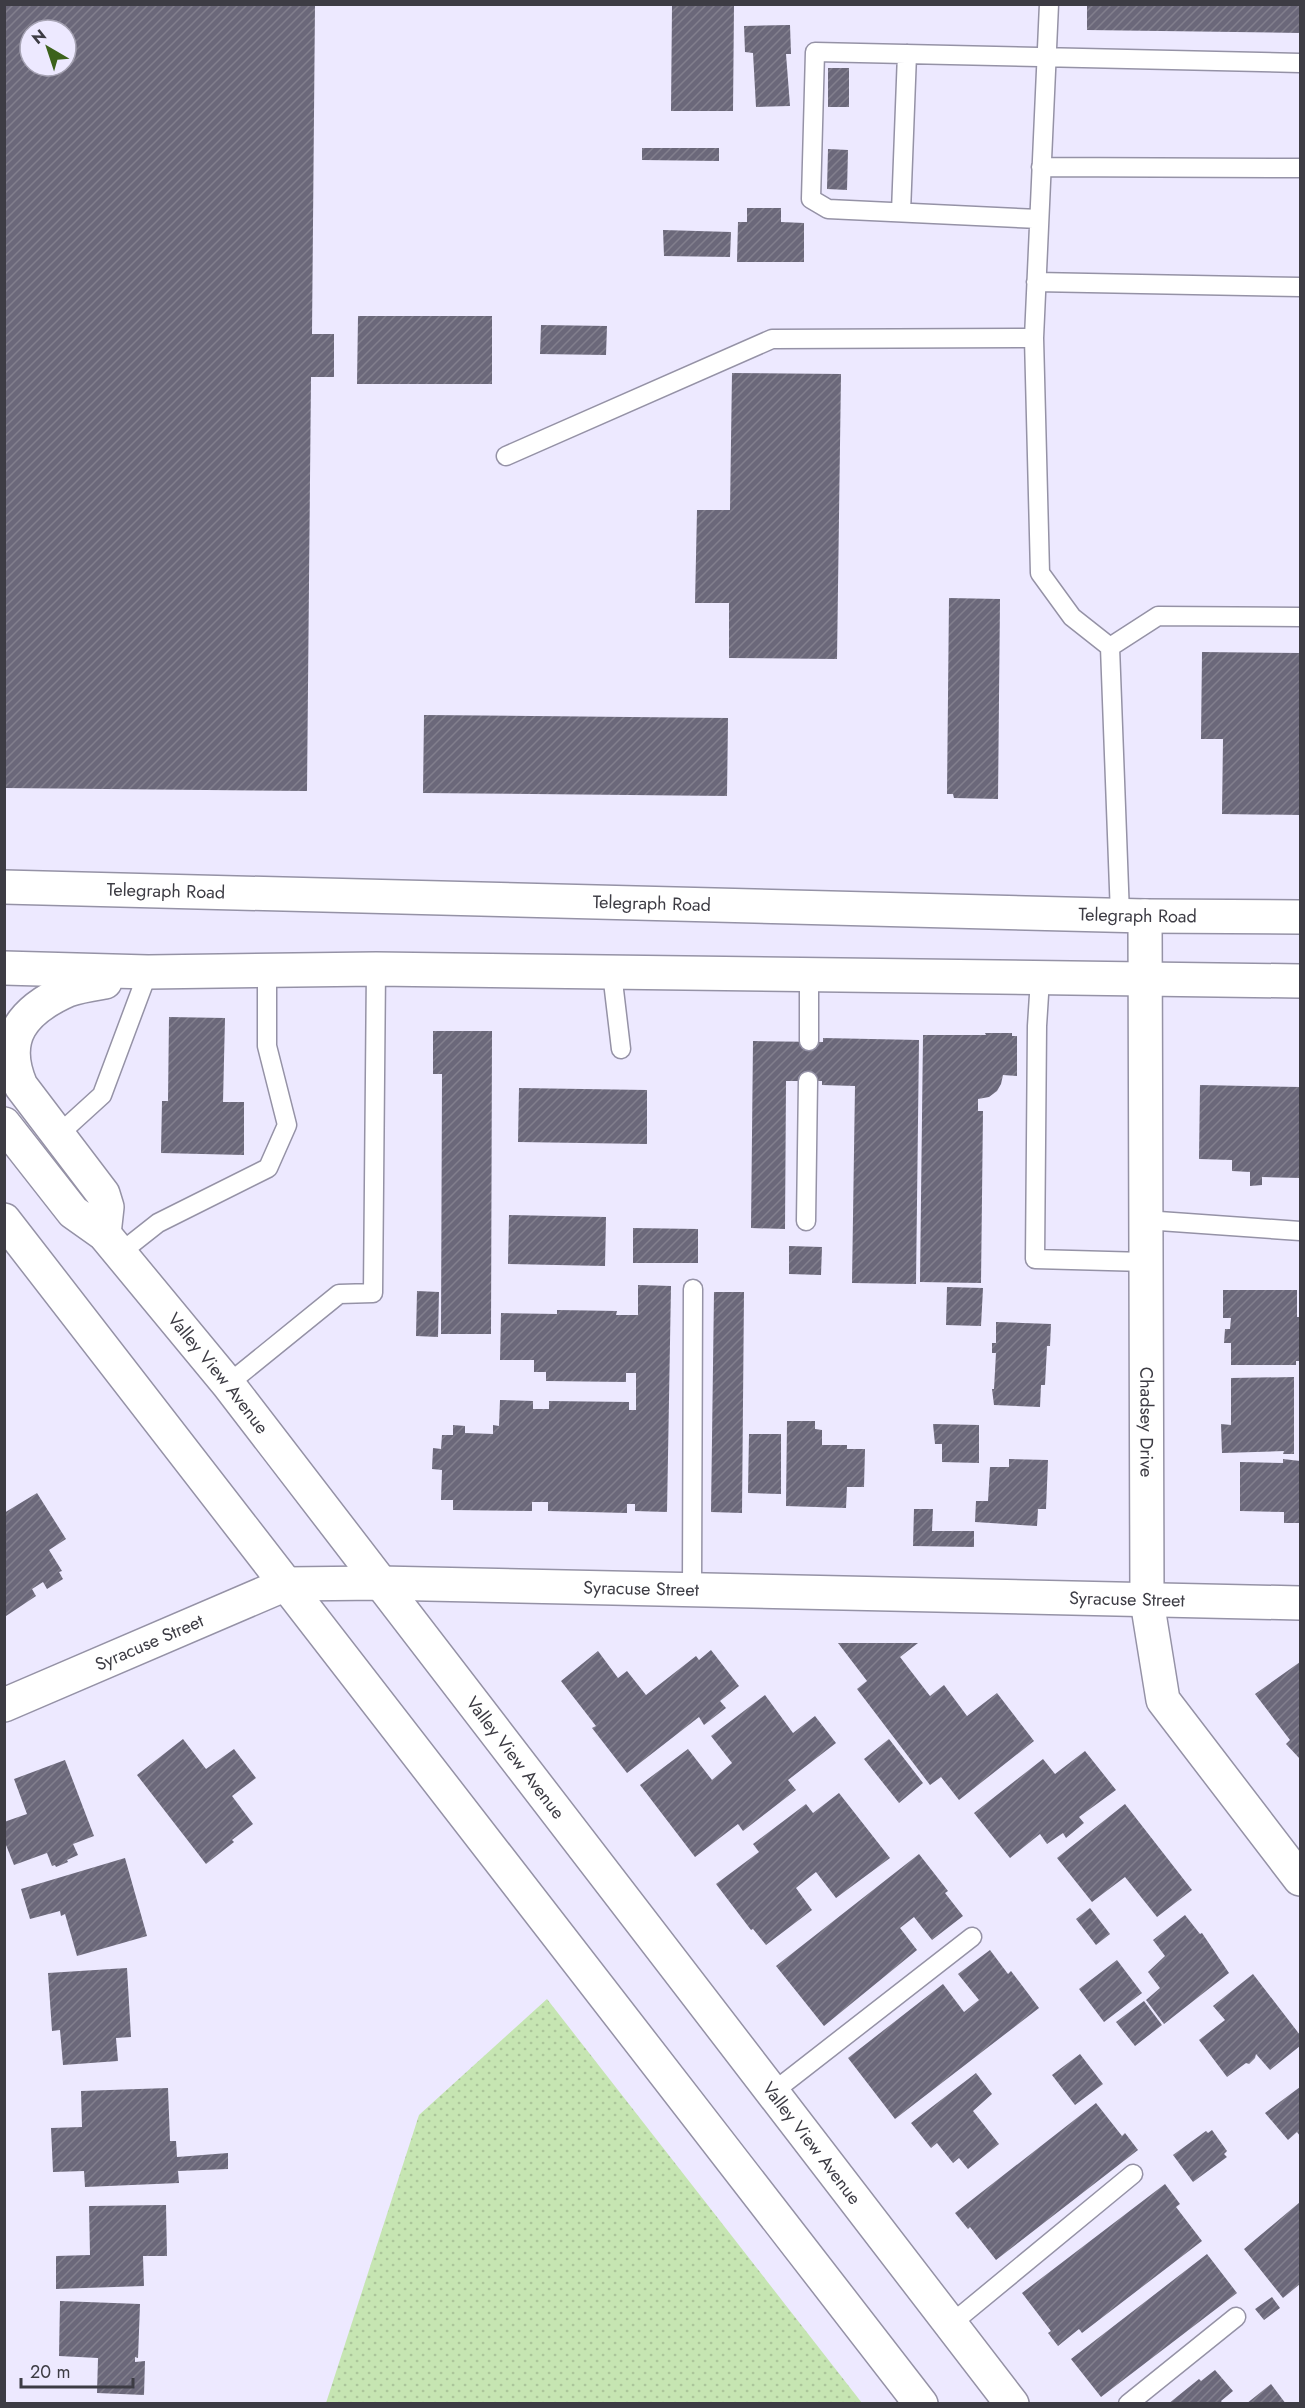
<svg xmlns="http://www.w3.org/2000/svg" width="1305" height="2408" font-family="Jost,sans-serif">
<defs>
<pattern id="grass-dots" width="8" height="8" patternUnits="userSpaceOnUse" patternTransform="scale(1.5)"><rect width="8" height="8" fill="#c6e5b2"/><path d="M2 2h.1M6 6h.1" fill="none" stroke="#abc59a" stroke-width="1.8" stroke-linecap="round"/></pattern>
<pattern id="building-hatch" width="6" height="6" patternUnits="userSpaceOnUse" patternTransform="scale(1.5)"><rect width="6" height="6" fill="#6b687a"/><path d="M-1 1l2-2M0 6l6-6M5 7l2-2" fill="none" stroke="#827f8d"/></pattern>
</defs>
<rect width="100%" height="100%" fill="#ede9ff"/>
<path fill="url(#grass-dots)" d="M547,1999L862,2403H326L419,2115Z"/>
<path fill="url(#building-hatch)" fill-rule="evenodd" d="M4,4H315L312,334H334V377H311L307,791L4,788ZM30,30H66V66H30Z
M1087,4H1300V33L1087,30Z
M672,5H734L733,111H671Z
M790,25L791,54H786L790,106L756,107L753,53L745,52L744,26Z
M828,68H849V107H828Z
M642,148H719V161L642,160Z
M828,149L848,150L847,190L827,189Z
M747,208H781V222L804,223V262H737L738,222H747Z
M663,230L731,232L730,257L664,256Z
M358,316H492V384H357Z
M541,325L607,326L606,355L540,354Z
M732,373L841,374L837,659L729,658V603H695L697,510H730Z
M949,598L1000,599L998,799L954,798L953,794H947Z
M1202,652L1300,653V815L1222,814L1223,739H1201Z
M424,715L728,718L727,796L423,793Z
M169,1017L225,1018L223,1102H244V1155L161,1153L162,1101H168Z
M433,1031H492L491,1334H441L442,1074H433Z
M985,1033H1012V1036H1017V1076L1003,1075L1001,1084L997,1091L989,1097L978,1099V1111H983L981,1283L920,1282L923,1035H986Z
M823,1038L919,1040L916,1284L852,1283L855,1086L822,1085V1081H786L785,1229L751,1228L753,1041L823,1042Z
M1200,1085L1300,1087V1178L1262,1177V1185L1250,1186V1172L1232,1171V1160L1199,1159Z
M519,1088L647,1090V1144L518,1142Z
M509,1215L606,1217L605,1266L508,1264Z
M633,1228L698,1229V1263H633Z
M789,1246L822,1247L821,1275L789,1274Z
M638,1285L671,1286L667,1512L635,1511V1504H627V1513L548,1511V1502H532V1511L453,1510V1500H441L442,1470L432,1469L433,1448L441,1449L442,1435H453V1425L465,1426V1433L493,1434V1425L499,1426L500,1400L533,1401V1409H549V1401L629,1402V1410H636V1373H626V1382L546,1381V1372H534V1360H500L501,1313L557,1314V1310L617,1311L616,1315H638Z
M947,1287L983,1288L981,1326L946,1325Z
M1223,1290H1297V1317H1300V1361H1296V1365H1231V1343H1224L1225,1329H1230L1231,1318H1223Z
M417,1291L439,1292L438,1337L416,1336Z
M714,1292H744L742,1513L711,1512Z
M996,1322L1051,1324L1050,1346H1047L1045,1385H1041L1040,1407L994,1405L992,1389H994L996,1353H992V1343H996Z
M1294,1377V1454H1283L1284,1451L1222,1453L1221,1424L1231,1425V1378Z
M787,1421H815V1429L822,1430V1445H847V1449H865L864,1487H847L846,1508L786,1506Z
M933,1424L979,1425V1463L942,1462V1444H935Z
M749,1434H781V1494L748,1493Z
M1009,1459L1048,1460L1046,1509H1038L1037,1526L975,1522L976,1501H988L990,1467H1009Z
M1283,1459L1300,1461V1523H1284V1512L1240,1511V1462L1283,1463Z
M37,1493L66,1539L49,1550L62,1571L59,1572L63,1579L47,1589L43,1582L32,1589L36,1596L6,1616L4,1513Z
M914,1509H933L932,1531H974V1547L913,1546Z
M838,1643H918L900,1657L930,1696L944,1685L967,1716L997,1693L1034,1741L959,1800L941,1777L930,1785L857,1689L867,1681Z
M711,1650L739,1686L720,1701L726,1708L704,1725L699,1717L627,1773L592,1728L596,1726L561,1681L598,1651L618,1678L627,1671L646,1695L696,1656L699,1660Z
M1300,1662V1759L1286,1744L1290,1740L1255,1694Z
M765,1695L793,1733L815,1716L836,1743L788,1780L796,1790L743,1831L738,1824L695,1857L640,1785L688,1749L712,1780L732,1763L711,1736Z
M183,1739L206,1769L234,1749L256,1778L232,1796L253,1824L232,1840L234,1842L206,1864L137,1775Z
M889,1739L923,1783L899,1803L864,1759Z
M1085,1751L1116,1790L1079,1817L1084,1823L1066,1838L1063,1833L1047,1844L1040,1834L1010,1858L974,1813L1043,1759L1055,1774Z
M65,1760L94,1836L73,1844L78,1855L67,1860L68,1862L56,1867L55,1865L52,1866L47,1853L14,1865L4,1840V1822L27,1814L14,1779Z
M839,1793L890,1858L836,1898L816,1872L796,1888L812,1910L766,1945L753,1929L751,1930L716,1884L759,1852L753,1844L806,1804L813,1813Z
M1125,1804L1192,1890L1157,1917L1125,1877L1092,1902L1057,1858Z
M919,1854L948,1891L945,1893L963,1916L932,1940L914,1917L900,1928L917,1950L824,2026L776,1966Z
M125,1858L147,1936L77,1956L65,1914L61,1916L60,1911L30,1919L21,1889Z
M1090,1908L1110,1934L1096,1945L1076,1919Z
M1185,1915L1200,1934L1202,1933L1229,1973L1164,2024L1146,2000L1160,1988L1148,1972L1165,1956L1153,1940Z
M990,1950L1008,1974L1011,1971L1039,2008L895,2119L848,2058L943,1984L964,2012L979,2000L958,1974Z
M1117,1960L1142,1993L1104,2022L1079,1989Z
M127,1968L131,2037L116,2038L118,2061L63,2065L60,2030L52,2031L48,1973Z
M1253,1974L1300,2035V2046L1270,2070L1256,2054L1255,2058L1249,2064L1246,2063L1227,2077L1199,2040L1225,2020L1213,2006Z
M1144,2001L1162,2025L1135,2046L1116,2022Z
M1080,2054L1103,2084L1075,2105L1052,2075Z
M976,2073L992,2094L973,2111L999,2144L968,2169L959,2158L953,2163L937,2143L931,2148L911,2123Z
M1300,2087V2136L1297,2132L1288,2140L1265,2113Z
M168,2088L170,2141H176L177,2157L228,2153V2169L178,2171L179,2183L85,2187L84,2171L53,2172L51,2128L82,2127L81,2091Z
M1096,2103L1122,2136L1125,2133L1138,2150L996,2260L970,2227L968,2229L955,2213Z
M1212,2130L1227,2151L1224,2154L1227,2157L1193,2182L1173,2155L1206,2131L1208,2133Z
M1165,2184L1180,2204L1176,2207L1202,2241L1082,2333L1079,2329L1058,2346L1048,2333L1051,2331L1022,2293Z
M1300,2202V2284L1283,2298L1244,2249Z
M166,2205L167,2256H143L144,2286L56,2289V2256L90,2255L89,2206Z
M1207,2254L1237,2293L1101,2397L1071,2359Z
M1272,2297L1280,2308L1264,2320L1255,2309Z
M60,2301L140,2304L138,2358L135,2357V2362L145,2361L144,2395L97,2393L98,2358L59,2356Z
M1215,2370L1233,2391L1221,2401L1223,2404H1168L1199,2379L1201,2381Z
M1271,2384L1286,2404H1246Z"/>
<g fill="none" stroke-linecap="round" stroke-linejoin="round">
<defs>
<path id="service" d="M1049,4L1034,338L1040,573L1072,617L1110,647L1120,915
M1041,167L1300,168
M901,212L907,54
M1039,219L828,209L811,199L815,52L1300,63
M1036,282L1300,287
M506,456L772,339L1034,338
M1110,647L1158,616L1300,617
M612,973L621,1049
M1040,979L1037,1026L1035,1259L1145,1262
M809,1041V976
M58,1135L102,1095L148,972
M1145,1220L1300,1231
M806,1221L808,1081
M120,1253L158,1223L268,1168L287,1125L267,1046V971
M228,1384L339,1294L373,1293L376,969
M692,1589L693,1289
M773,2092L972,1937
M951,2324L1133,2174
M1128,2404L1236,2317"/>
<g id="minor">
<path id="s1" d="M1145,916L1147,1601L1163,1700L1300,1879"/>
<path id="s2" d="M4,1705L286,1584L380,1583L1300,1603"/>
</g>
<g id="secondary">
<path id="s3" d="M4,1124L73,1212L104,1234L228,1384L1012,2404"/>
<path d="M4,1220L921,2404"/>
</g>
<g id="primary">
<path id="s4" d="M4,887L1145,916L1300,917"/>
<path d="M4,968L148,972L376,969L1300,981"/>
<path d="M104,1234L107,1207L103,1194L21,1086C0,1038 23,1010 68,990C79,986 93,984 105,982"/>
</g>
</defs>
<use href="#service" stroke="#9592a6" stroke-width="21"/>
<use href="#minor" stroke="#9592a6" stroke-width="36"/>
<use href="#secondary" stroke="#9592a6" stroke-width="36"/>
<use href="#primary" stroke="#9592a6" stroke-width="36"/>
<use href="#service" stroke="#fff" stroke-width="18"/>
<use href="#minor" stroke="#fff" stroke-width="33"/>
<use href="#secondary" stroke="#fff" stroke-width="33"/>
<use href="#primary" stroke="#fff" stroke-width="33"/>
</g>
<g text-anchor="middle" stroke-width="6" stroke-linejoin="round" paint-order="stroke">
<g font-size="18" fill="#3d3c44" stroke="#ede9ff">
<text dy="6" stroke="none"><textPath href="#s4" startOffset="162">Telegraph Road</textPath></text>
<text dy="6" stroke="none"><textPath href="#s4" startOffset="648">Telegraph Road</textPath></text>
<text dy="6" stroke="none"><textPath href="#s4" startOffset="1134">Telegraph Road</textPath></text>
<text dy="6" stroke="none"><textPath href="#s3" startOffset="330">Valley View Avenue</textPath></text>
<text dy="6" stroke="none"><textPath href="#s1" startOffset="506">Chadsey Drive</textPath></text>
<text dy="6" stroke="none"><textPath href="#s2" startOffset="662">Syracuse Street</textPath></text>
<text dy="6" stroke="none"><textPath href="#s2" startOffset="1148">Syracuse Street</textPath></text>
<text dy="6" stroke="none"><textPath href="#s2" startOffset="158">Syracuse Street</textPath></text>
<text dy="6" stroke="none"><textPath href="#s3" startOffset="816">Valley View Avenue</textPath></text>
<text dy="6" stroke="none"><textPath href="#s3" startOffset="1302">Valley View Avenue</textPath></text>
</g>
</g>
<rect width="1305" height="2408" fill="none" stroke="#3d3c44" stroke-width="12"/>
<g transform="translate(48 48) rotate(321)"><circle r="28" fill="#ede9ff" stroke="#a7a4b4" stroke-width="1.5"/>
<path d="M0-4.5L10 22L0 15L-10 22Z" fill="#3c621b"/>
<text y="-9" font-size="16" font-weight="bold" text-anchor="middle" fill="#3d3c44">N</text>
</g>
<path d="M21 2378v9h112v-9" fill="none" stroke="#3d3c44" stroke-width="3"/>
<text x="30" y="2378" font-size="18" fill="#3d3c44" stroke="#ede9ff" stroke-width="4.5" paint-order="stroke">20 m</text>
</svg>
